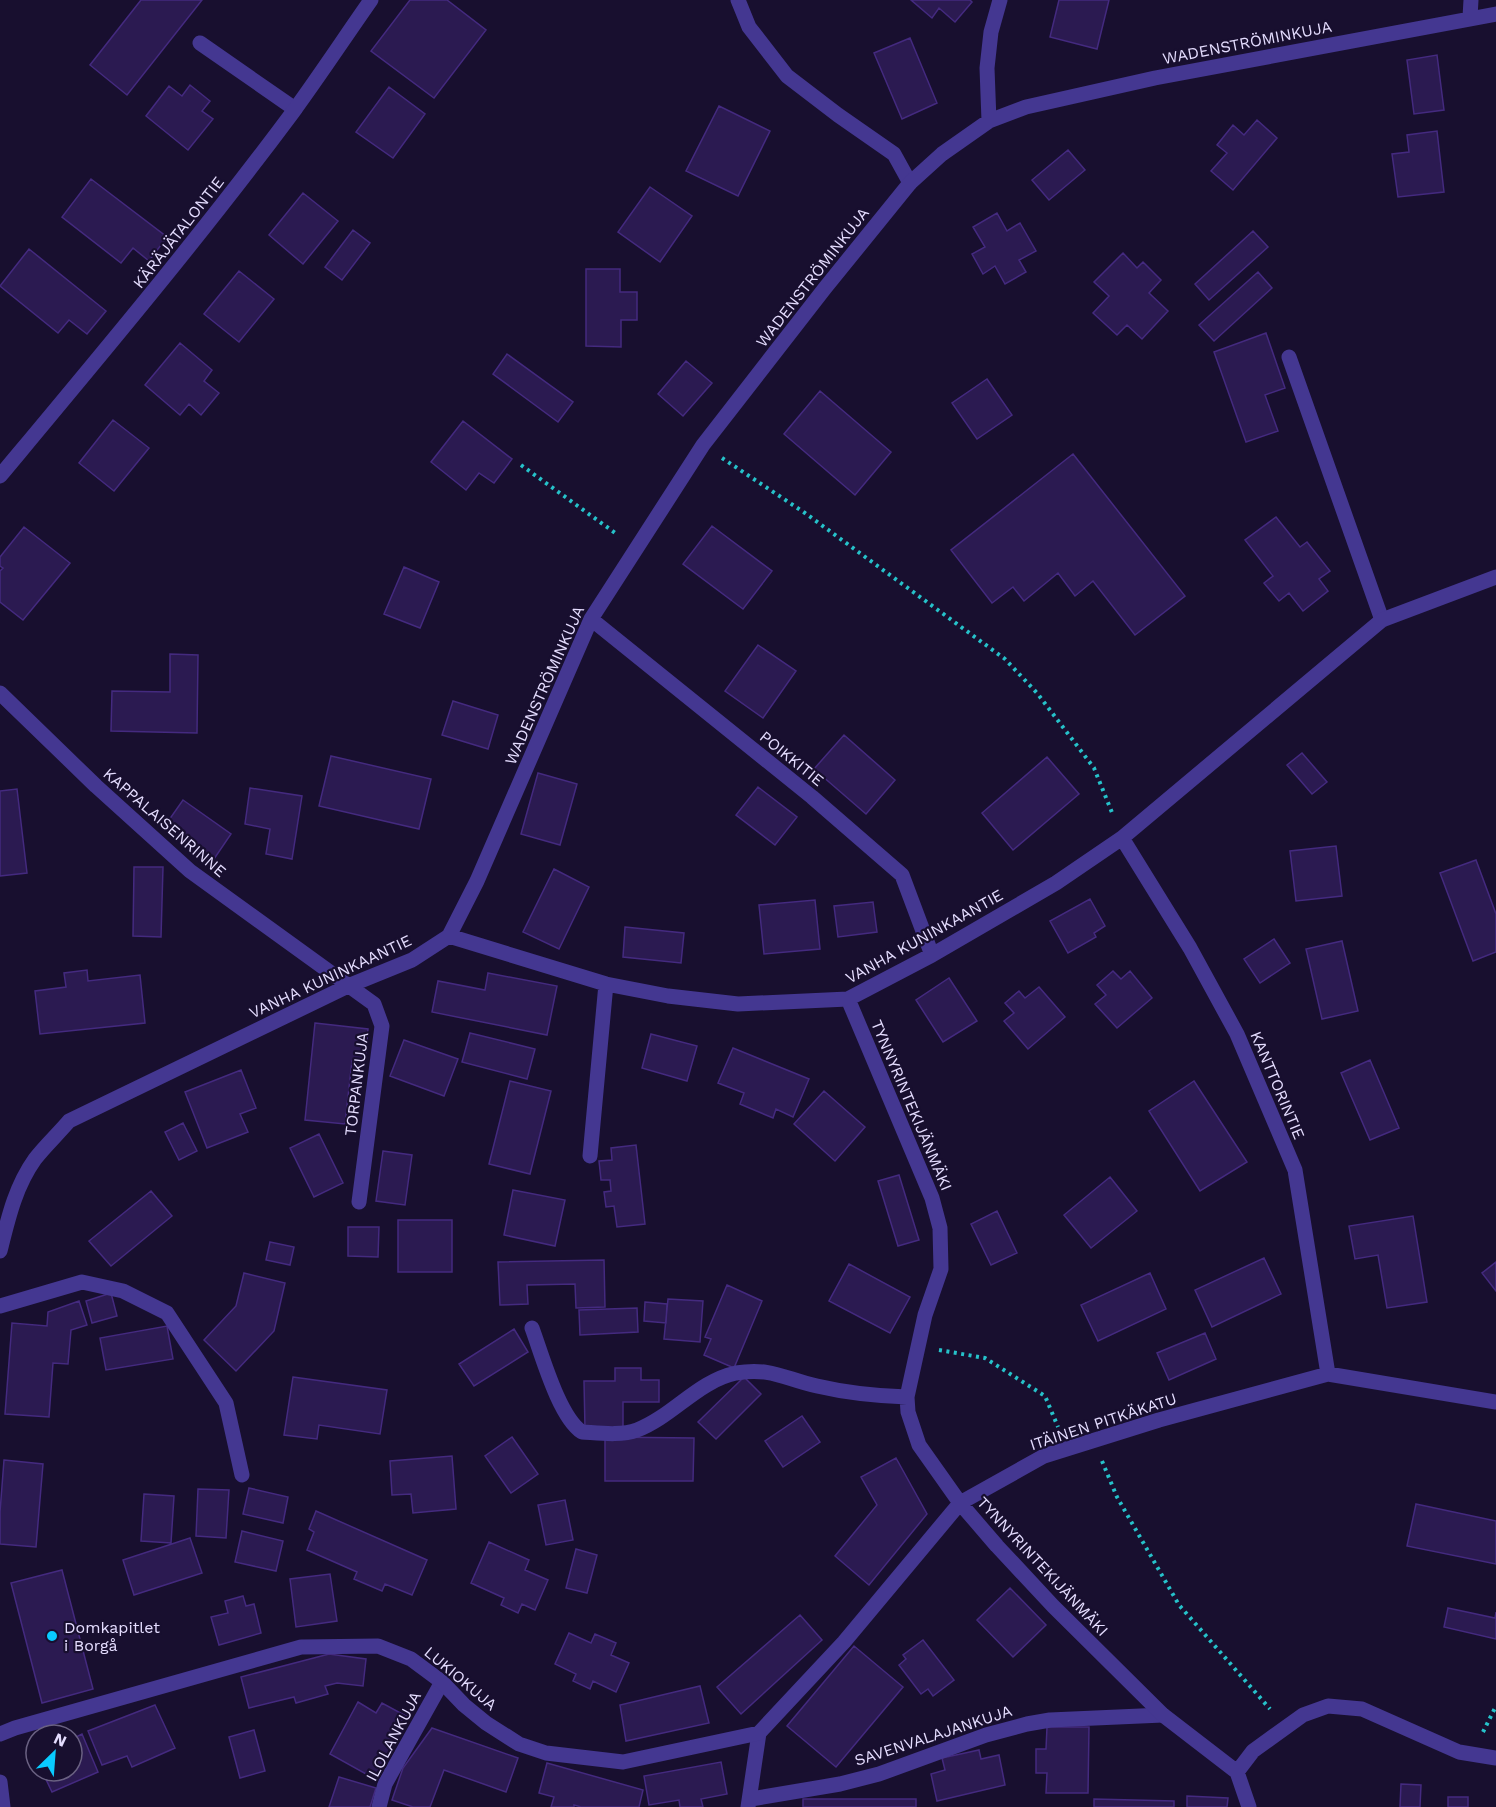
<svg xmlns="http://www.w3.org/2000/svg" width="1496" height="1807" font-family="'Work Sans',sans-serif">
<rect width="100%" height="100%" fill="#180f2f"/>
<path fill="#2b1a51" stroke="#442a7f" stroke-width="1.5" d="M141,0H202L127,95L90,65Z
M410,0H447L486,30L434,98L371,51Z
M911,0H970L972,2L955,22L939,8L932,18Z
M1059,0H1109L1097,49L1050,37Z
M910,38L937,103L902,119L874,53Z
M1437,55L1444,110L1414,114L1407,60Z
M190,85L210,101L202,111L213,119L188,150L146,116L169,86L182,96Z
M389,87L425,114L393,158L356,132Z
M719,106L770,131L738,196L686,171Z
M1257,120L1277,138L1233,190L1211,171L1227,153L1217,145L1233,125L1244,135Z
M1437,131L1444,192L1398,197L1392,154L1409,152L1407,135Z
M1068,150L1085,170L1049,200L1032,180Z
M91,179L167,237L149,261L133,248L121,263L62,217Z
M650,187L692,216L660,262L618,232Z
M303,193L338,221L303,264L269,235Z
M997,213L1007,231L1020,223L1036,251L1019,260L1026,272L1005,284L995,266L983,274L972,254L985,247L973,227Z
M353,230L370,243L342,280L325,267Z
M1253,231L1268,247L1209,300L1195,284Z
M29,249L106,311L87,334L69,320L58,333L0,286Z
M1123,253L1137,268L1143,262L1161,280L1149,293L1168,311L1142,339L1127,325L1117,335L1093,313L1109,296L1094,282Z
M586,269H620V292H637V320H621V347L586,346Z
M239,271L274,299L239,342L204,314Z
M1258,272L1272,288L1214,341L1199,325Z
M1266,333L1285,388L1265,395L1278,431L1246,442L1214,352Z
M180,343L212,370L204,381L219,393L201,415L189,404L180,415L145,385Z
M507,354L573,402L558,422L493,374Z
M686,361L712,383L683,416L658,394Z
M987,379L1012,415L977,439L952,403Z
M820,391L891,452L855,495L784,434Z
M113,420L149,448L114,491L79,463Z
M463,421L512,459L494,483L479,473L466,490L431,462Z
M1073,454L1185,596L1135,635L1093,581L1075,596L1058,573L1024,601L1013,587L992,603L951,550Z
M1276,517L1300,547L1307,542L1330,571L1319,579L1328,591L1303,611L1289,593L1279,601L1264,583L1273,576L1245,540Z
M712,526L772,571L743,609L683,564Z
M24,527L70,563L23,620L0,602V571L3,568L0,566V557Z
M404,567L439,582L420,628L384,614Z
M758,645L796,671L763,718L725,691Z
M170,654L198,655L197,733L111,731L112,691L170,692Z
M453,701L498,715L488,749L442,735Z
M844,735L895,780L866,814L814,769Z
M1302,753L1327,782L1312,794L1287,765Z
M331,756L431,779L419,829L319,806Z
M1047,757L1079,794L1013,850L982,813Z
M538,773L577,784L560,845L521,834Z
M758,787L797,817L775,845L736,815Z
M250,788L302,796L292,859L266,854L270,829L245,824Z
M17,789L27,873L0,876V791Z
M183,800L231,834L212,862L164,827Z
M1336,846L1342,896L1296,901L1290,851Z
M1476,860L1496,914V952L1473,961L1440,873Z
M134,867H163L161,937L133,936Z
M554,869L589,887L559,949L523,932Z
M1090,899L1105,926L1094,933L1096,937L1068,953L1050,921Z
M815,900L820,949L764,954L759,905Z
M873,902L877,932L838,937L834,906Z
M625,927L684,933L681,963L623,957Z
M1274,939L1290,963L1260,983L1244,959Z
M1342,941L1358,1011L1322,1019L1306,949Z
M87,970L88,981L140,975L145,1023L40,1034L35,991L66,987L64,973Z
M1113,971L1121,979L1130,971L1152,998L1117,1028L1095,1004L1106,995L1097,985Z
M488,973L557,986L547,1035L432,1012L438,981L485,990Z
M949,978L977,1021L943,1042L916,1000Z
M1039,987L1065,1017L1028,1049L1004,1021L1014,1013L1005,1003L1019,991L1025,998Z
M315,1023L368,1029L365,1062L352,1061L345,1124L305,1120Z
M470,1033L535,1049L527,1079L462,1062Z
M651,1034L697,1046L687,1081L642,1068Z
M404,1040L458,1059L444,1096L390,1076Z
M733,1048L809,1079L793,1117L776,1109L773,1118L740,1104L744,1093L718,1083Z
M1370,1060L1399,1128L1370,1140L1341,1073Z
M241,1070L256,1108L240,1114L248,1132L207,1148L185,1092Z
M510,1081L551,1091L530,1174L489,1164Z
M1194,1081L1247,1162L1200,1191L1149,1111Z
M824,1091L865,1127L835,1161L794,1124Z
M183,1123L197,1151L179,1160L165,1132Z
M319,1134L343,1183L314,1197L290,1148Z
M636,1145L645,1224L617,1227L614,1206L606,1207L604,1192L611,1191L610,1180H601L599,1161L612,1160L611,1148Z
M383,1151L412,1155L405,1205L376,1201Z
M899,1175L919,1240L898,1246L878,1181Z
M1110,1177L1137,1211L1091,1248L1064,1215Z
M513,1190L565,1200L555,1246L504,1235Z
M151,1191L172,1216L111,1266L89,1241Z
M997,1211L1017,1253L991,1265L971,1224Z
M1413,1216L1427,1302L1387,1308L1378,1255L1355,1259L1349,1226Z
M398,1220H452V1272H398Z
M348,1227H379L378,1257L348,1256Z
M270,1242L294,1247L290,1265L266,1260Z
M1264,1258L1281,1294L1212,1327L1195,1290Z
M604,1260L605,1307L576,1308L575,1284L527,1285L528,1304L500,1305L498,1262Z
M1496,1262V1291L1482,1273Z
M849,1264L910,1297L890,1333L829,1301Z
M244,1273L285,1283L274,1331L236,1371L204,1340L236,1306Z
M1150,1273L1166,1309L1098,1341L1081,1305Z
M727,1285L762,1301L734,1368L704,1355L711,1339L705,1337Z
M111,1293L117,1316L92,1323L86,1301Z
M668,1299L703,1301L700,1342L664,1339Z
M79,1301L87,1325L71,1330L68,1364L53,1363L49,1417L5,1414L12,1323L47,1326L48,1312Z
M645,1302L667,1304L666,1323L644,1321Z
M637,1308L638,1332L580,1335L579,1310Z
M167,1326L173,1359L106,1370L100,1338Z
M514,1329L528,1352L474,1386L459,1364Z
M1205,1333L1216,1359L1169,1380L1157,1353Z
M615,1368H641V1380H659V1402H623V1428L585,1429L584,1381H615Z
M293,1377L387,1390L380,1434L319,1425L317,1439L284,1435Z
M744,1377L761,1394L716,1439L698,1422Z
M802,1416L820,1442L783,1467L765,1441Z
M512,1437L538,1474L511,1493L485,1456Z
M605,1437L694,1438L693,1481H605Z
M452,1456L456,1509L413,1513L411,1494L392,1495L390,1461Z
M896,1458L927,1514L869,1585L835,1556L877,1505L861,1477Z
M4,1460L43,1464L36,1547L0,1544V1512Z
M249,1488L288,1497L283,1523L243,1514Z
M198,1489L229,1490L226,1538L196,1536Z
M144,1494L174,1496L171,1543L141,1541Z
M565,1500L573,1540L546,1545L538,1505Z
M1416,1504L1496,1521V1564L1407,1546Z
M316,1511L427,1560L412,1595L385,1584L382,1591L354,1579L357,1572L307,1550L314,1532L309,1529Z
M242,1531L283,1541L276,1571L235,1562Z
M190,1538L202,1573L134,1595L123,1560Z
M489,1542L529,1560L525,1570L548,1580L535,1610L522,1604L518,1613L501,1605L504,1598L471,1583Z
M576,1549L597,1555L587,1593L566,1588Z
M62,1570L93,1689L42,1703L11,1583Z
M330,1574L337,1621L296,1627L290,1579Z
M1010,1588L1046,1625L1013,1657L977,1620Z
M243,1596L246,1606L254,1604L261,1633L219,1645L211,1617L228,1613L225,1601Z
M1448,1608L1495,1618L1496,1612V1639L1444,1627Z
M800,1615L822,1640L741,1714L717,1687Z
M569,1633L591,1643L595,1634L616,1643L611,1655L629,1663L616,1692L593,1681L590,1689L573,1681L576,1674L555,1664Z
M923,1640L954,1680L933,1696L928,1689L921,1694L899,1665L906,1659L903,1655Z
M854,1646L903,1687L836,1767L787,1726Z
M329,1654L366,1659L363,1686L337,1683L325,1686L328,1694L296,1703L294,1697L249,1708L241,1677Z
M700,1686L709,1723L626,1741L620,1705Z
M358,1702L376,1713L382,1703L408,1717L375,1779L330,1754Z
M155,1705L175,1748L132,1767L127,1756L102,1765L88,1731Z
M1047,1727H1089L1088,1793H1046L1047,1773H1036V1749H1046Z
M432,1728L518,1758L506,1792L444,1770L430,1807H413L392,1800L403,1768Z
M254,1730L265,1771L240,1778L229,1737Z
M82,1734L98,1772L52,1792L42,1771H72V1739Z
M979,1750L981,1759L999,1755L1005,1785L937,1801L931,1774L945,1770L942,1758Z
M721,1762L727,1794L701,1799L703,1807H680L679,1800L649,1805L644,1776Z
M547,1763L643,1790L639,1807H581L574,1805V1807H551L554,1797L539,1793Z
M339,1777L376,1788L370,1807H329Z
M1401,1784L1421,1785L1420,1807H1400Z
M1187,1796L1228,1798L1227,1807H1187Z
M1448,1797H1468V1807H1448Z
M803,1799H916V1807H803Z
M1094,1799L1174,1801V1807H1094Z"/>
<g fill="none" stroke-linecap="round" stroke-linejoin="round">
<path stroke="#26c2ca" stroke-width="4" stroke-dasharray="3 4.5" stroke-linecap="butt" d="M722,458L805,513L1005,659L1037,693L1094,768L1113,815
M521,465L618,535
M939,1350L985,1358L1045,1396L1058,1427
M1102,1461L1117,1497L1179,1605L1270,1709
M1483,1732L1496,1706"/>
<path stroke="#443791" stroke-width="15" d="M738,0L749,27L787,76L838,115L894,154L910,183
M200,43L295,109
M1289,357L1382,620
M751,1799L840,1784L879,1774L986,1735L1027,1724L1050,1720L1163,1715
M379,1807L385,1784L442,1682
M748,1807L759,1733"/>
<path stroke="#443791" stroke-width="15" d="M1470,17L1471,0
M989,121L987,68L991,32L1000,0
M0,476C100,356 200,237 293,112C320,75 345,37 371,0
M591,619L812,797L902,875L932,955
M0,693L96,786L190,871L374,1004L382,1026L359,1202
M1122,838L1190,948L1237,1034L1295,1170L1328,1374
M449,936L477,881L591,619L703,445L825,288L910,183L942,154L989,121L1026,107L1155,78L1496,14
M848,999L932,1198L940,1228L941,1269L925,1315L907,1397L908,1412L919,1445L960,1503L997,1546L1053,1606L1163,1715L1237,1772L1249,1807
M590,1156L606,984
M0,1251C8,1219 15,1187 35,1159C45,1146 58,1134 69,1121L348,986L412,960L449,936L606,984L668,996L738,1004L848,999L932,955L1056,883L1122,838L1382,620L1496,577
M0,1306L82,1282L123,1291L167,1313L226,1403L242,1475
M532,1328C542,1355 559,1417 582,1432C599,1433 621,1436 637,1430C673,1416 698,1381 736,1373C771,1367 785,1379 817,1386C847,1393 876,1396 907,1397
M0,1734L15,1728L301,1647L378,1646L411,1659L442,1682L464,1705L486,1723L519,1744L546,1753L623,1762L759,1733L844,1642L960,1503L1044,1456L1159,1420L1328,1374L1496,1402
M1237,1772L1253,1751L1303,1715L1328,1706L1362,1709L1459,1752L1496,1758"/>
<path stroke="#443791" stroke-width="15" d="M0,1782L3,1807"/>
</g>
<circle fill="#09cbff" stroke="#180f2f" stroke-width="2" cx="52" cy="1636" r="6"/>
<g text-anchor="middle" stroke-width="4.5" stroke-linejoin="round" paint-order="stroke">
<g font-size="16" fill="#e5ddff" stroke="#180f2f">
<text transform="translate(1247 42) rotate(-11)" y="6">WADENSTRÖMINKUJA</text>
<text transform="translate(178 232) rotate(-52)" y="6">KÄRÄJÄTALONTIE</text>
<text transform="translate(812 277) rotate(-52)" y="6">WADENSTRÖMINKUJA</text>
<text transform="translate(544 685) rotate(-66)" y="6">WADENSTRÖMINKUJA</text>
<text transform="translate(792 758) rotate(39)" y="6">POIKKITIE</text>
<text transform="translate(165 822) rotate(41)" y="6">KAPPALAISENRINNE</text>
<text transform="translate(924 936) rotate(-29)" y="6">VANHA KUNINKAANTIE</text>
<text transform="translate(330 976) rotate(-25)" y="6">VANHA KUNINKAANTIE</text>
<text transform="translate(356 1084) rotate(-83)" y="6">TORPANKUJA</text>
<text transform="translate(1278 1085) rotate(67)" y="6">KANTTORINTIE</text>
<text transform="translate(912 1105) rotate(67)" y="6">TYNNYRINTEKIJÄNMÄKI</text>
<text transform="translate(1103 1421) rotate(-18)" y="6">ITÄINEN PITKÄKATU</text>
<text transform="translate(1043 1566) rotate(47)" y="6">TYNNYRINTEKIJÄNMÄKI</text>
<text transform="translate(461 1678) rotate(40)" y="6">LUKIOKUJA</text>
<text transform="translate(933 1735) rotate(-18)" y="6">SAVENVALAJANKUJA</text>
<text transform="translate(393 1736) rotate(-62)" y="6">ILOLANKUJA</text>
</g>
<g font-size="16" fill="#e5ddff" stroke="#180f2f" text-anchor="start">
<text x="64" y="1633">Domkapitlet<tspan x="64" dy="18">i Borgå</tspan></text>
</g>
</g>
<g transform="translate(54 1753) rotate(25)"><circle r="28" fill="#180f2f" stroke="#6a6182" stroke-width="1.5"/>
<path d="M0-4.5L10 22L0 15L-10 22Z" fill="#09cbff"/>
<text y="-9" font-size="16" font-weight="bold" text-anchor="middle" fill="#e5ddff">N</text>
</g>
</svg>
